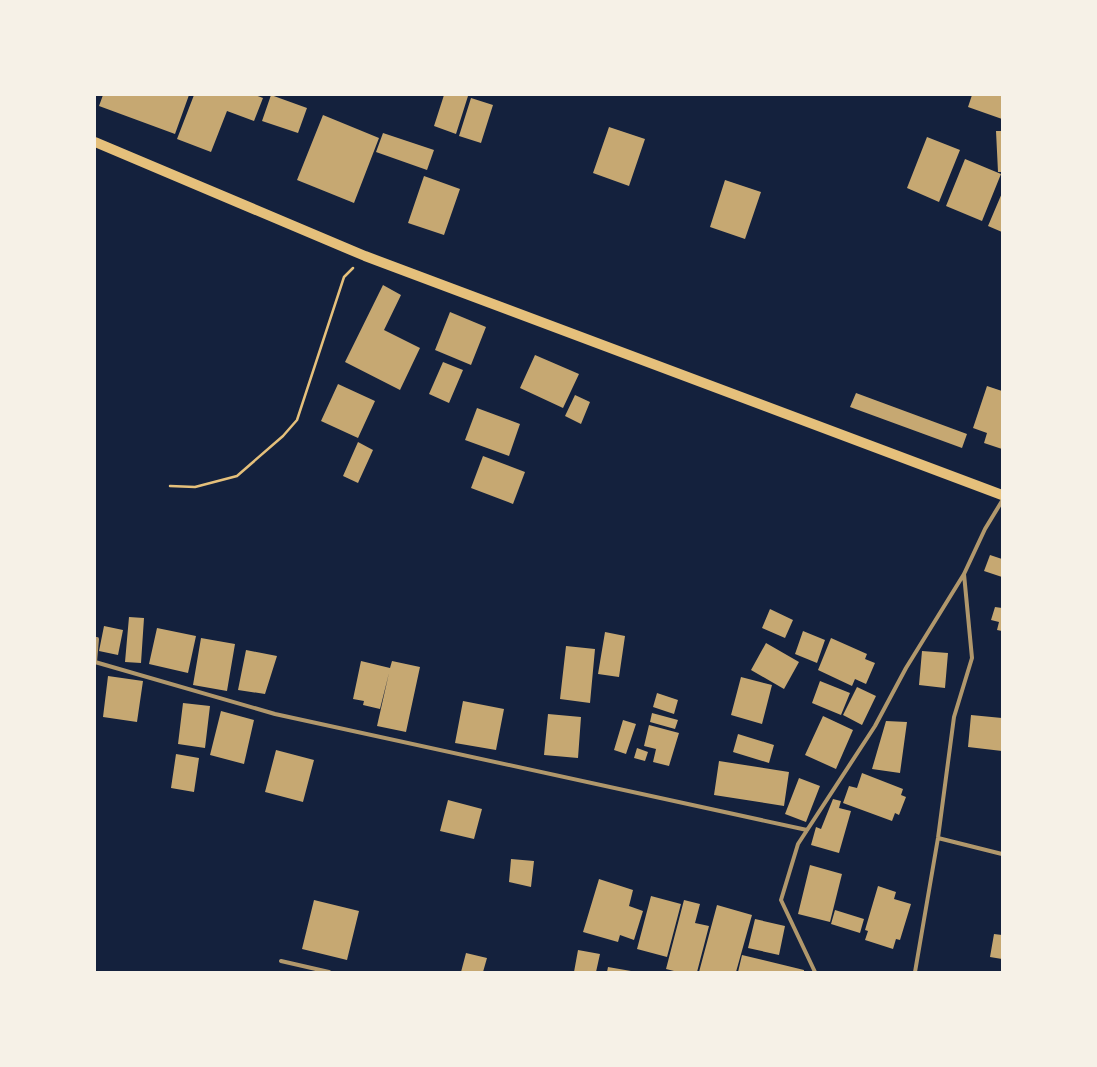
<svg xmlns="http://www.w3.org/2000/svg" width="1097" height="1067" font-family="'Source Sans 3',sans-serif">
<rect width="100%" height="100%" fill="#14213d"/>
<path fill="#c6a872" d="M103,95H189L175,134L99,106Z
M194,95H255L263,98L254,121L227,111L211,152L177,139Z
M271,95L307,108L298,133L262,121Z
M444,95L468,96L456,134L434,126Z
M972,95H1002V119L968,107Z
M471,98L493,105L481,143L459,136Z
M323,115L379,138L354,203L297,180Z
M609,127L645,139L629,186L593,173Z
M996,131H1002V172H998Z
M383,133L434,150L427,170L376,152Z
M927,137L960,150L939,202L907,188Z
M965,159L1001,174L982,221L946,206Z
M424,176L460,189L444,235L408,223Z
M725,180L761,192L745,239L710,227Z
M1002,193V232L988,226Z
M383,285L401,295L384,330L420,348L400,390L345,362Z
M450,312L486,327L471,365L435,350Z
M535,355L579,374L563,408L520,388Z
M443,362L463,370L449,403L429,394Z
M338,384L375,401L358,438L321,421Z
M987,386L1002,391V449L984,443L987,433L973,428Z
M856,393L967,434L962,448L850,407Z
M575,395L590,402L581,424L565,416Z
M477,408L520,424L509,456L465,440Z
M358,442L373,450L358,483L343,476Z
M483,456L525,472L513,504L471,488Z
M990,555L1002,559V577L984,571Z
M995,607L1002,608V631L997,630L999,622L991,620Z
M770,609L793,620L785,638L762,628Z
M129,617L144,618L141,663L125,662Z
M104,626L123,630L118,655L99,651Z
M157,628L196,636L188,673L149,664Z
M803,631L825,640L817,663L795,654Z
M605,632L625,636L619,677L598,674Z
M201,638L235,644L227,691L193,685Z
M831,638L867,654L865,659L875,663L866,684L855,679L852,686L818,670Z
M766,643L799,662L784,689L751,670Z
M566,646L595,649L590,703L560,699Z
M246,650L277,656L265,694L238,690Z
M922,651L948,653L945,688L919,685Z
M361,661L390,668L392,661L420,667L406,732L377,726L389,673L380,709L363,705L364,701L353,699Z
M108,676L143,681L137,722L103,717Z
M741,677L772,685L762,724L731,715Z
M820,681L850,693L841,715L812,703Z
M857,687L876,696L862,725L843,715Z
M657,693L678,700L674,714L653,707Z
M463,701L504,709L496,750L455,743Z
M183,703L210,706L205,748L178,744Z
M221,711L254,720L244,764L210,755Z
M652,713L678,720L675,729L650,722Z
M548,714L581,717L578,758L544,755Z
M971,715L1002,718V751L968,747Z
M823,716L853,730L836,769L805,755Z
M623,720L636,724L626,754L614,750Z
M886,721L907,722L900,773L872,769Z
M649,725L679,733L669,766L653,762L656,749L644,746Z
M738,734L774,745L769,763L733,752Z
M637,748L648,752L645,761L634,758Z
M276,750L314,760L303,802L265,792Z
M176,754L199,758L194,792L171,788Z
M719,761L789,772L784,806L714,795Z
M862,773L903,789L901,795L906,797L899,815L895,813L892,821L843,803L849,786L857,788Z
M799,778L820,786L806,822L785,814Z
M833,799L841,801L839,808L851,811L839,853L811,845L816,827L821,829Z
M448,800L482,809L474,839L440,831Z
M511,859L534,861L531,887L509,882Z
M810,865L842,874L830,922L798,914Z
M599,879L633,890L629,906L643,911L634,940L620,935L618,942L583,932Z
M878,886L896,892L894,899L911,904L900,940L896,939L893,949L865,940L868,931L865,930Z
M651,896L681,904L667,957L637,949Z
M314,900L359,911L347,960L302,949Z
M684,900L700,904L695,923L709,926L697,972H678L666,969Z
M717,905L752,915L736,972H699Z
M835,910L864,919L860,933L831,924Z
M755,919L785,926L779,955L748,948Z
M994,934L1002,935V959L990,957Z
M578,950L600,954L596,972H574Z
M466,953L487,958L483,972H461Z
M742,955L804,970V972H738Z
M608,967L631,971V972H607Z"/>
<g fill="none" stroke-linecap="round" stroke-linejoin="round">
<path stroke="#e5c07b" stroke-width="2.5" d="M170,486L195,487L237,476L283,436L297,420L344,277L353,268"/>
<path stroke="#b1986c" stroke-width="4" d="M95,639H97L95,662
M95,662L275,714L807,830
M938,838L1002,854
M281,961L329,972
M815,972L781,900L798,844L875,726L906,668L964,574L985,529L1002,501
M915,972L938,838L954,717L972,658L964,574"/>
<path stroke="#e5c07b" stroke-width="10" d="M95,142L365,256L1002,495"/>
</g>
<rect width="1097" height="1067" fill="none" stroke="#f6f1e7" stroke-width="192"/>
</svg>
